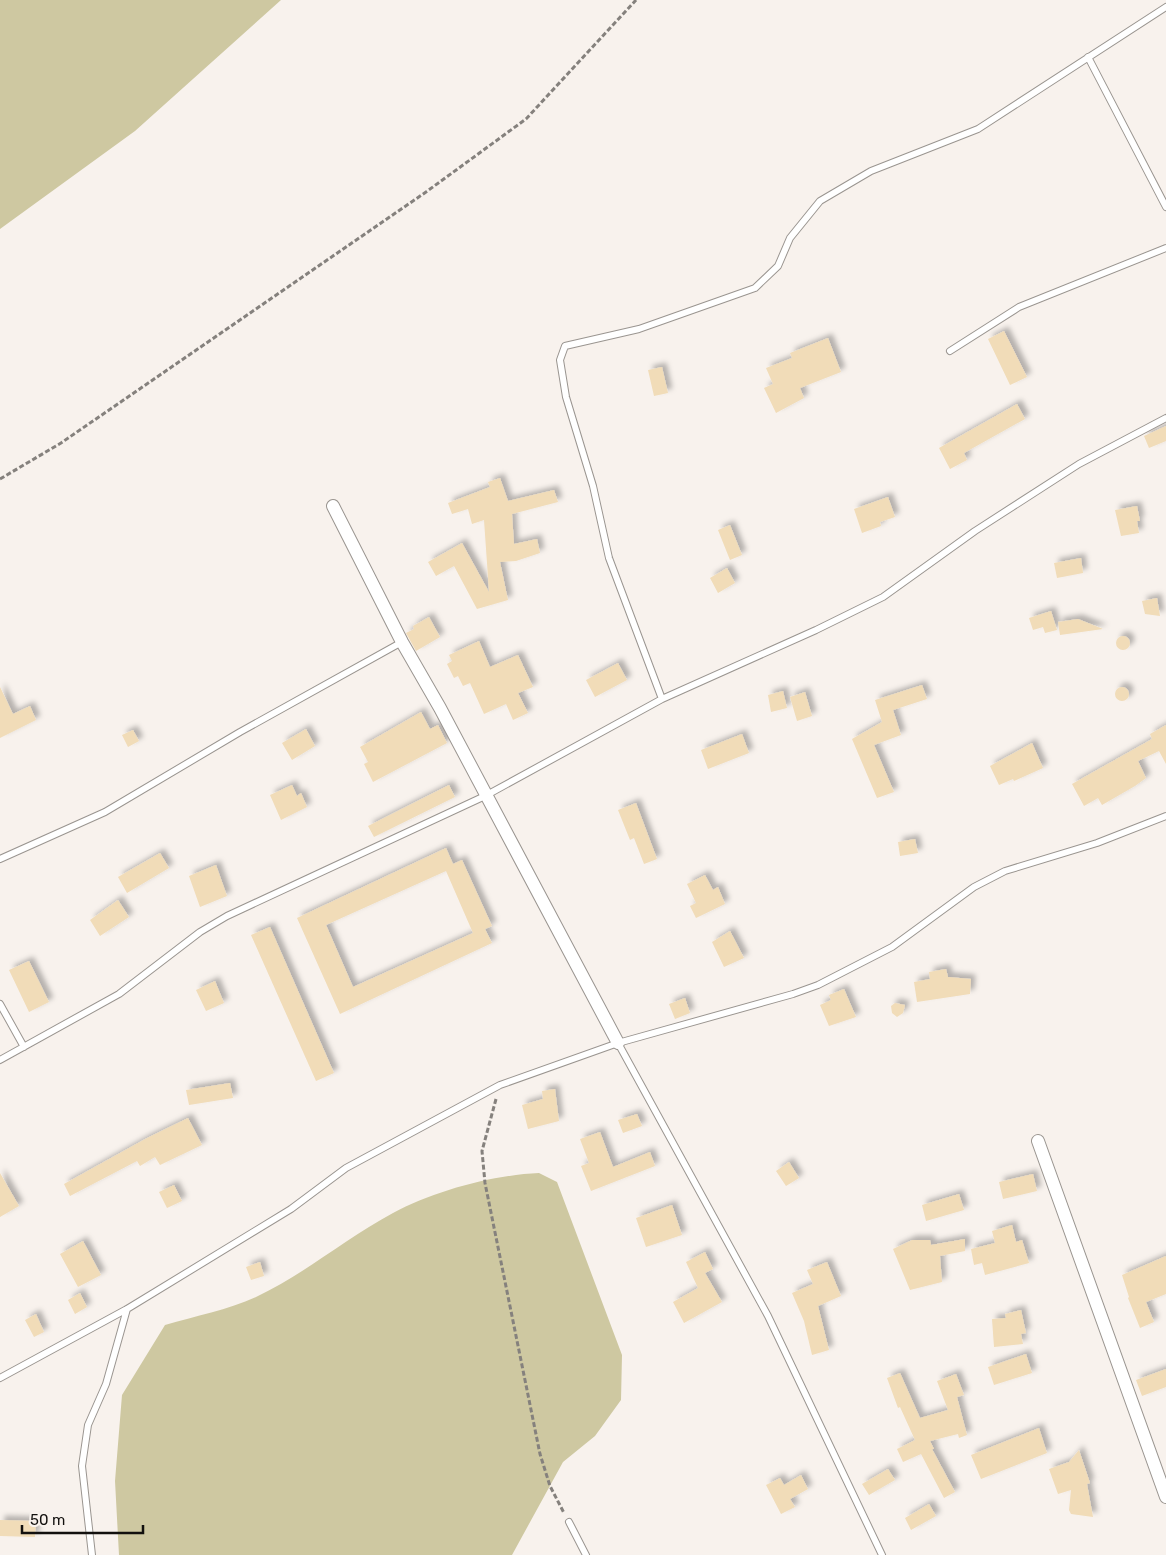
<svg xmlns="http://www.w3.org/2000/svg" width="1166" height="1555" font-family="Rubik,sans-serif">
<defs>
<filter id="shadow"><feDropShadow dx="4.5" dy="-4.5" stdDeviation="2.5" flood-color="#0004"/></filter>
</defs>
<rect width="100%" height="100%" fill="#f8f2ed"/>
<path fill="#cec8a1" d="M0,0H281L135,131L0,229Z
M539,1173L557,1182L622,1355L621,1400L595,1436L563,1462L512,1555H119L115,1481L122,1395L165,1325C195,1316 228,1310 256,1297C305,1274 346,1238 393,1213C434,1191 493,1175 539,1173Z"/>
<path fill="#f1dcb8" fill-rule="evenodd" filter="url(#shadow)" d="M1004,331L1027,377L1010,385L988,339Z
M828,338L841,372L800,388L804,398L776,413L764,388L773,384L766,368L792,358L790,353Z
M662,367L668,393L654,396L648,370Z
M1017,404L1025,419L964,453L967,460L950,469L939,448Z
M1166,426V441L1149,448L1144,436Z
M500,478L508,501L554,490L558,502L512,514L514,544L537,539L540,553L516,561L500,562L508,600L477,609L454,566L436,576L428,562L462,543L489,592L484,520L472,524L468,509L452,514L448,503L490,487L488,482Z
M888,497L895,517L880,522L881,526L862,533L854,509Z
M1137,506L1140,521H1137L1139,533L1121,536L1115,510Z
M730,525L742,555L730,560L718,530Z
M1081,558L1083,573L1057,578L1054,563Z
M727,568L735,583L718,593L710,578Z
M1157,598L1160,616L1145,614L1142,601Z
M1051,611L1057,630L1045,633L1043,627L1033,630L1029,618Z
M429,617L440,637L416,651L406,633L414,629L413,626Z
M1078,619L1103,629L1060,635L1058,622Z
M1116 643a7 7 0 1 1 14 0a7 7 0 1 1-14 0Z
M479,641L490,667L518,655L533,687L518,693L528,713L513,720L506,704L484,714L470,683L463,686L458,676L454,678L447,664L452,661L449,655Z
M618,663L627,680L595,697L586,680Z
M922,685L927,699L893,710L901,735L874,745L894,792L877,798L852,739L882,722L875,700Z
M0,687L13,714L30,706L36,720L0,738Z
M1115 694a7 7 0 1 1 14 0a7 7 0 1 1-14 0Z
M783,691L787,708L771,712L768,695Z
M805,692L812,716L797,721L790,697Z
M421,712L430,729L438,725L447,743L373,782L364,764L368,762L360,747Z
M1166,725V764L1159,751L1138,761L1146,778L1135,786L1102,805L1098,798L1084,806L1072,784L1152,739L1150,734Z
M306,729L315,746L292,760L282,743Z
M133,730L139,741L128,747L122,735Z
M742,734L749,753L708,769L701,750Z
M1032,743L1043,768L1014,781L1013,779L999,785L990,766Z
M292,785L297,796L301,793L307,807L281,820L270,795Z
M449,785L455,797L374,837L368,826Z
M636,803L657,859L644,864L634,838L630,840L618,810Z
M915,839L918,853L900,856L898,842Z
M446,848L453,864L462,860L492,926L485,929L492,943L340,1014L297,918ZM446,871L473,933L353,987L326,925Z
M160,853L169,868L127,893L118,877Z
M216,865L227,896L200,907L189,876Z
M705,875L713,890L718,887L725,904L696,918L690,906L696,903L687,884Z
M118,900L129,917L100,936L90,920Z
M270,927L334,1073L316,1081L251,935Z
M730,931L744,958L724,967L712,942Z
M29,961L49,1002L29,1012L9,970Z
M946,969L948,977L971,979L970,994L917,1002L914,982L930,979L929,972Z
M215,981L224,1003L206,1011L196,990Z
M844,989L856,1017L829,1026L820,1005L831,1000L829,995Z
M685,998L690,1013L675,1019L669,1004Z
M895,1003L905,1005L903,1013L897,1017L892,1013L891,1006Z
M230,1083L233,1098L189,1105L186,1090Z
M555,1089L559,1121L528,1129L522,1105L543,1099L542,1091Z
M637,1114L642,1126L623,1133L618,1120Z
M188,1118L202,1145L160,1165L155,1157L140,1166L137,1161L70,1196L64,1184L147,1138Z
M600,1132L613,1167L650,1152L655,1166L591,1191L581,1166L589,1163L580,1139Z
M789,1162L799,1178L786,1186L776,1171Z
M0,1173L19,1206L0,1217Z
M1033,1174L1037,1191L1003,1199L999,1182Z
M174,1185L182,1201L167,1208L159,1192Z
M959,1194L964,1210L926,1221L922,1205Z
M672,1205L682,1235L646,1247L636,1218Z
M1012,1225L1016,1242L1022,1240L1029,1263L985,1275L982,1263L974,1265L971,1249L995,1243L992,1231Z
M965,1239V1251L940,1256L942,1282L910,1290L893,1249L912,1240H930L931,1245Z
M83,1241L101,1275L78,1287L60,1254Z
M705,1252L713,1269L705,1273L722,1302L684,1323L673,1302L698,1288L686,1262Z
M1166,1256V1294L1146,1302L1154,1322L1140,1328L1128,1298L1129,1297L1122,1275Z
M260,1262L264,1276L251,1280L246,1267Z
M827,1262L841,1296L818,1306L829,1350L812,1355L804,1321L792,1293L813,1284L807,1270Z
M80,1293L87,1307L75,1314L68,1300Z
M1021,1310L1026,1333L1021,1334L1023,1344L994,1347L992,1319L1006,1318L1005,1314Z
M36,1314L44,1332L34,1337L25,1320Z
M1026,1354L1032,1373L994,1385L988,1367Z
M1166,1369V1387L1142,1396L1136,1380Z
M900,1373L920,1418L948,1410L937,1381L956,1374L964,1395L957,1397L967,1435L959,1438L958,1434L930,1441L934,1449H932L955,1492L944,1498L921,1454L903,1462L897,1449L915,1440L900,1407L898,1408L887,1378Z
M1039,1428L1047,1453L981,1479L971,1455Z
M1079,1450L1090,1483L1087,1484L1093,1517L1071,1514L1069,1510L1071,1490L1058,1494L1049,1469L1069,1462Z
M888,1469L895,1480L869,1495L862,1484Z
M801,1475L808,1489L790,1499L795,1507L781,1514L766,1485L780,1478L784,1485Z
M929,1504L936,1516L911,1530L905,1518Z
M0,1520L36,1521L35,1537L0,1536Z"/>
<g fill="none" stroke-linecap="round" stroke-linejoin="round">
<defs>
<path id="lane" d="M1088,57L1166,207
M950,351L1019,307L1166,248
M662,699L609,558L593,486L566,397L560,360L565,346L639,329L755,288L778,266L790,238L820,201L871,171L978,129L1166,7
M0,859L105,812L240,732L402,642
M0,1004L24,1047
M618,1043L768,1316L882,1555
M0,1060L119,994L200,932L227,916L485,796L662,699L816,630L883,597L975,531L1079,464L1166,418
M0,1378L127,1309L291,1209L346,1168L500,1085L618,1043L793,994L818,985L892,947L974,887L1005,871L1097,843L1166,816
M569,1522L586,1555
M92,1555L82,1466L88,1425L106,1384L127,1309"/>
<path id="street" d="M333,506L402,642L440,708L618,1043
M1038,1141L1166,1497"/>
</defs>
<use href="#lane" stroke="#9a9590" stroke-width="8"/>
<use href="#street" stroke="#9a9590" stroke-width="14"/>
<path stroke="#85817d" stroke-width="3" stroke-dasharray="5 2.5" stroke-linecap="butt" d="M0,479L61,443L426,192L526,119L636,0
M496,1099L482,1151L485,1183L540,1454L550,1486L564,1513"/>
<use href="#lane" stroke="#fff" stroke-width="6"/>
<use href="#street" stroke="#fff" stroke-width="12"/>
</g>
<path d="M22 1525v8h121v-8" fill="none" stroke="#12100e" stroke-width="2.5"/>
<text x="30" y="1525" font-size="15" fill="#12100e" stroke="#f8f2ed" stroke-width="4" paint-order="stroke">50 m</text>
</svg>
